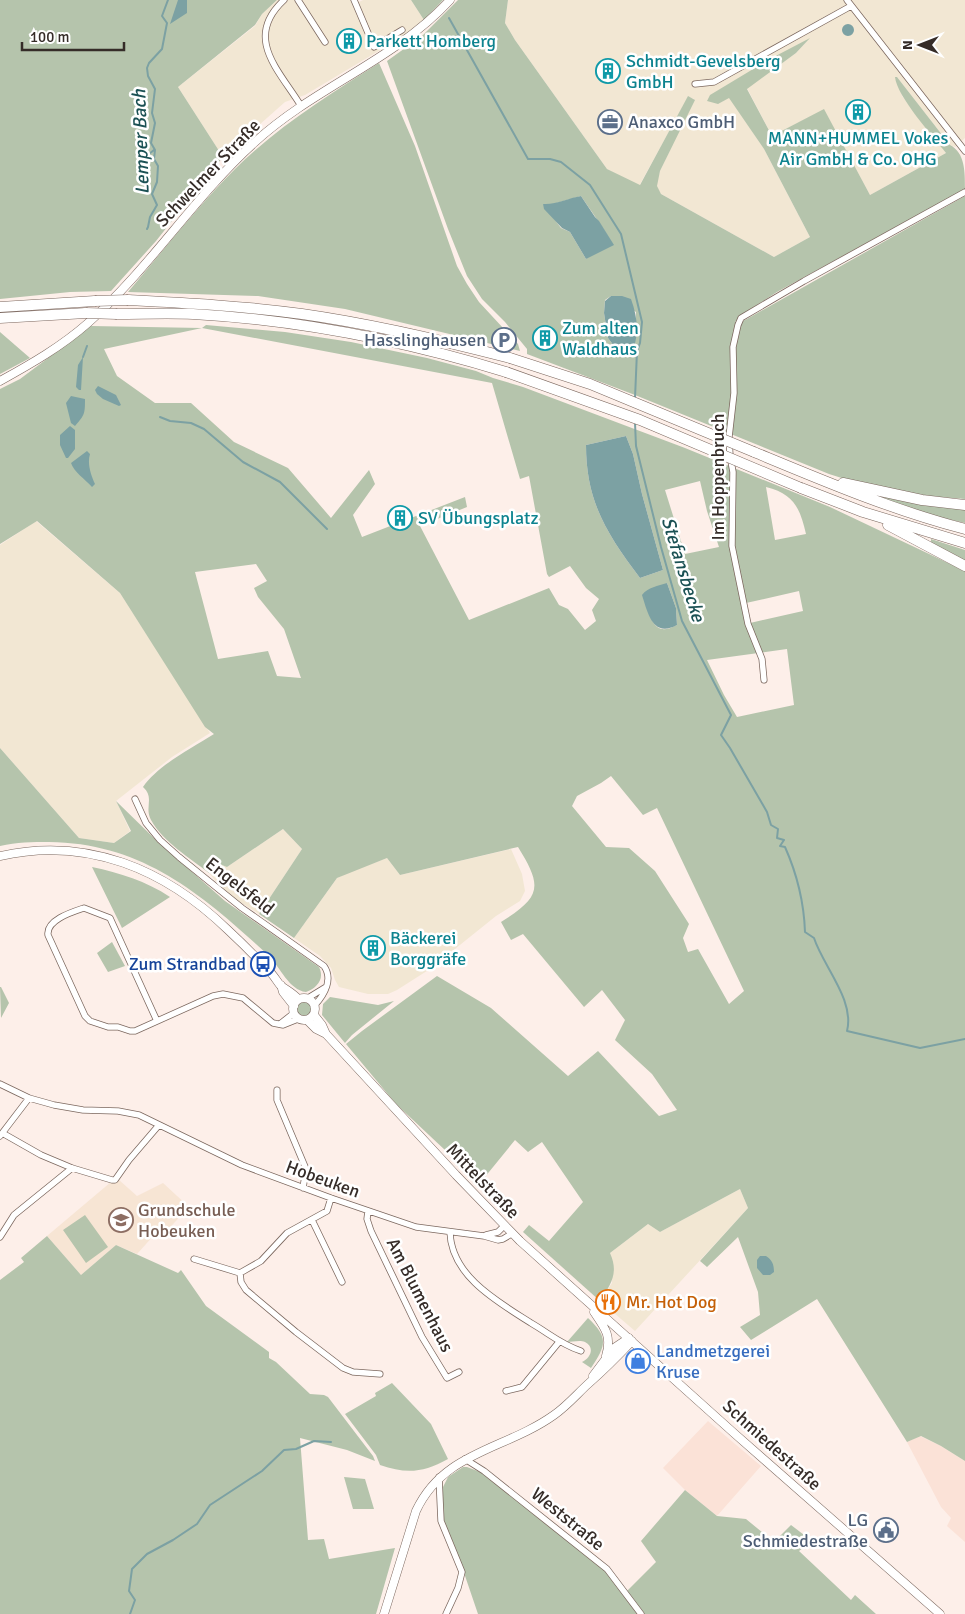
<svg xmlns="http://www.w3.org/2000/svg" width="965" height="1614" font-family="Signika,sans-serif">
<rect width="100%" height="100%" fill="#fdefe9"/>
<path fill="#fbe2d7" d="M708,1421L761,1466L717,1516L685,1490L663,1468Z
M920,1436L941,1446L965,1461V1542L947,1526L951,1518L941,1507L907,1442Z"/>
<path fill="#f2e7d3" d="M277,0H357L359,2L363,0H411L424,20L402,37L305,95L285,102L223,157L178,87L255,26L262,14Z
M508,0H965V138L955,147L950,145L897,77L902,96L946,153L870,195L824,110L772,136L747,88L796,53L808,40L718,104L729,97L764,149L810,237L774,257L661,194L656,186L660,171L694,99L688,97L639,186L607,169L515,40L505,23Z
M36,521L120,593L210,733L172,757L116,801L130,831L114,843L79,838L0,748V545Z
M283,829L302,849L259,914L232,897L218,884L209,873L222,865L227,867Z
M511,849L522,874L525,891L520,901L496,916L430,969L397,990L388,994H368L339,987L335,980L331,968L320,956L294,938L337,878L352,871L387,858L400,875Z
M740,1189L748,1208L635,1331L600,1301L612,1283L610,1253L648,1224L660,1232Z"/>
<path fill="#f7e5d4" d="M119,1180L137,1196L163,1183L189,1207L160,1238L155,1234L137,1254L116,1245L81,1275L47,1236L111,1182Z"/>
<path fill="#b5c4ac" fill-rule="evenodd" d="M0,0H277L262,14L255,25L178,87L223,157L156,241L111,291L70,292L0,299Z
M411,0H443L424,20Z
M458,0H508L505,23L515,40L607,169L640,185L688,96L695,100L660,171L657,186L661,194L774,257L810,237L764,149L729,98L718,104L707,101L710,95L768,60L810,38L796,53L747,89L772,136L824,109L870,195L946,153C933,136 897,97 895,77H897L950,145C965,153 965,171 965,189L777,292L740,316L735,322L745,320L965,196V499L915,495L867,486L829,474L635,395L527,354V349L505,322L482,299L467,276L448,229L387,61L422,36ZM581,196C591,211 601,224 610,240L586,259L570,232L561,228L543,204H553ZM611,296L636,312V322L617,350L608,338L604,313L605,300Z
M379,63L415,146L457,266L467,284L479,302L518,344L520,351L345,309L258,296L128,292C163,251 197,207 235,169C277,127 329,95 379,63Z
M206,325L285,332L351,342L427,358L476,371L493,378L523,387L685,448L830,507L965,571V1461L941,1446L921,1436L907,1442L817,1299L751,1340L740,1327L760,1315L758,1292L738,1237L707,1267L700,1261L748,1208L740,1189L660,1232L648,1224L610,1253C619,1273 611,1284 600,1301L523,1232L529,1225L549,1241L583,1202L542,1142L528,1152L515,1140L480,1183L396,1104L346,1044L362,1031L437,976L491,1008L568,1076L598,1051L659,1116L677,1110L652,1074L615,1040L625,1020L602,990L584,1007L523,934L511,940L501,922C541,897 543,887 518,847L400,875L387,858L337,878L294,938L259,914L302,849L283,829L227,867L222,865L209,873C190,858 163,842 151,820C144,807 155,798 143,787C158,765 192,748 214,734L205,727L120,593L37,521L0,544V389L20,379L91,326L202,328ZM202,328L492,383L520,479L529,476L547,574L549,577L570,566L586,588L599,599L592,610L596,621L585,630L568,609L559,605L549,588L469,620L420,526L467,507L465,497L362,537L353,515L375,484L369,470L331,518L288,468L234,442L191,403H155L117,376L104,349ZM626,436L633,454L642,494L663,570L640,578C607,534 586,502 586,445ZM700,481L707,511L719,547L685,554L665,490ZM766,487C794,494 800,508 806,534L775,540ZM256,564L267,581L254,588L258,597L284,629L301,678L277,676L268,651L218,659L195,572ZM667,583L676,608L677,625C658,635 654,626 647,609ZM799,591L803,611L750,623L746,603ZM787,649L794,705L737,717L724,695L707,660ZM611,776L643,815L657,808L744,991L729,1004L698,949L688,952L683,938L689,924L655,871L629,848L606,847L572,806L577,796L601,783Z
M0,332L30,358L0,374Z
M862,492L922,505L965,509V523L921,513Z
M931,539L965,550V563L931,545Z
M0,748L79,838L114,843L131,831L116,801L157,841L225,901L319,967C325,979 317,988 306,992C289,990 280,967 269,956C203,895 143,843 49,842C32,842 17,842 0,846Z
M92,867C120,873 146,881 170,897L122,928Z
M112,942L125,966L108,972L97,953Z
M0,987H1L9,1003L1,1018Z
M330,997L378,1005L394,1001L352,1035L345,1043L322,1015L323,1004Z
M297 1009a7 7 0 1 1 14 0a7 7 0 1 1-14 0Z
M85,1215L108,1247L86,1263L63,1230Z
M47,1236L81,1275L116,1245L178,1273L181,1270L206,1306L269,1352V1358L276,1362L310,1394L324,1395L328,1397L373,1456L375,1461L347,1450L300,1438L308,1540L324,1539L329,1559L395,1548L376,1614H0V1280L24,1262L21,1258Z
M588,1318C609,1338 606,1345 591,1368L582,1362C591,1358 595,1347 585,1342C580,1340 572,1342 567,1342Z
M392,1383L431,1424L448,1459C423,1473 406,1474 380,1465L376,1455L345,1414L376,1396L375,1393Z
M463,1467H467L483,1473L606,1571L639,1614H478L462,1567L445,1528L442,1510V1489L448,1477Z
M344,1477L365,1479L374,1509H353Z
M685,1490L717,1516L746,1519L774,1542L791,1525L812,1541L799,1551L851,1600L855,1595L876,1614H644L627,1591L656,1562L641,1541Z"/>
<path fill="#7ca1a3" d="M178,0H187V13L170,24Z
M842 30a6 6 0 1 1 12 0a6 6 0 1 1-12 0Z
M581,196L595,217L599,221L614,245L586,259L570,232L562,228L544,209L543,204C556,205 568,198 581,196Z
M611,296H622L631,299C637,316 639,330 634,347L627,350H617L608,338L604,313L605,301Z
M83,357L81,390H79L76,387L78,365Z
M98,386L116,395L121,405L119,406L103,399L97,394L95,390Z
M71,396L85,399C85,413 85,415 75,426L71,423L66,403Z
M70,426L75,430V449L68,458H66L60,445V435Z
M626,436L633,454L642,494L663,570L640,578C607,534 586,502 586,445Z
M87,451L90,454C87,464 91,475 95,484L92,487C85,479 74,472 71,463Z
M667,583L676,608L677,625C653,638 648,614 642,595C648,587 658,586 667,583Z
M760,1256H766C772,1260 774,1264 774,1272L770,1275H763L757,1268V1260Z"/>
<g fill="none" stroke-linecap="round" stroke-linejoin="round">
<path stroke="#7ca1a3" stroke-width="2" d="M449,18L528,159H550L561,162L590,185L621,234L642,322L640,343L637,351L635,398
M143,158H148L149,154L154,150
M147,229L148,227L150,217L157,205L152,194L157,182L158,166L154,159L155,150L151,143L155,123L152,113L155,89L148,76L147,68L149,63L162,49L167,23L162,16L168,0
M83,357L87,346
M160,417L170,421L191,423L204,429L243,462L280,482L327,529
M635,423L636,446L661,547L682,621L731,715L721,735L730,748L767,812L771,825L778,829L777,838L784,840L780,846L785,847C797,874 804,903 805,932L814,938C823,966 855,1000 847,1031L920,1048L965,1039
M130,1614L135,1600L129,1591L132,1569L147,1554L173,1540L197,1524L210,1505L262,1471L284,1450L296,1449L314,1441L331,1442"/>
<defs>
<path id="street" d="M284,0C243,38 279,70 301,106
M298,0L325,42
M354,0L374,47L402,30
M847,0L965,151
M695,84L714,82L851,6
M764,680L762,659L748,624L732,546L733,472L730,456L729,437L734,393L733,347L738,325L741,318L804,281L965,192
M135,799L146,823L160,840L179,857L242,908L324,966C333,979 325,994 315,1005
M308,998L326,987
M157,1021L110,918L84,908C72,912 46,920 48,935L85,1016L90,1021L108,1027H118L130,1031H135L213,996L223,994L243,998L273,1023L283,1025L298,1019
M280,1024L294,1013
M0,1084L29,1098L54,1105L83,1110L118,1111L139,1115L242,1165L331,1198L416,1227L484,1236L498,1240L503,1239L513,1233
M277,1090V1100L306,1169L303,1188
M4,1134L41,1155L72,1168L112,1180H115L129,1160L159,1125
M0,1136L29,1098
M368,1211L367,1219L371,1231L422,1337L447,1378L459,1372
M312,1220L342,1282
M450,1232C451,1276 498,1302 531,1323C550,1334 560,1344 581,1351
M486,1235L498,1232L505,1225
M0,1237L14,1215L72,1168
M194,1259L240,1273L261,1261L287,1233L327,1211L331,1198
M240,1273L241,1282L246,1290L296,1332L343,1368L353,1372L380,1374
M506,1391L522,1387L559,1342
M465,1459L484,1471L607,1569L641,1614
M439,1477L441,1521L462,1572L458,1588L446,1614"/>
<path id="secondary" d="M0,381C31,364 62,346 88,323C150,268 194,197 255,142C315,87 395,60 450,0
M0,856C87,836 165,869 228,930C242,943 255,956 268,970C273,974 276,980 280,985C286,990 293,993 298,999
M281,985L283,992L294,1006
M293 1009a11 11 0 1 1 22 0a11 11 0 1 1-22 0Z
M314,1015L322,1025L326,1034L456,1175L520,1241L735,1434L940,1614
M307,1020L316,1029L326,1034
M594,1312C605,1328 612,1336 606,1356
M593,1376L614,1348L629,1338
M384,1614L416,1511C444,1451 505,1450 554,1415C567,1406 577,1394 588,1384C604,1370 618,1356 632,1341"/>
<path id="highway" d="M128,300C186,303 244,306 302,314C372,324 441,340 510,358
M0,307L95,301
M117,314C142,314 168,313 193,314C299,320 405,341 506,372
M0,318L86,313
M754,452C824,481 892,510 965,529
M843,483L922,500L965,505
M801,488L863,512L965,543
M888,525L965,566"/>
</defs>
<use href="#street" stroke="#7c685f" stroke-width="7"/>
<use href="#secondary" stroke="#7c685f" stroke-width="9"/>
<use href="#highway" stroke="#7c685f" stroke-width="11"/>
<use href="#street" stroke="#fff" stroke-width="5.5"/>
<use href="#secondary" stroke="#fff" stroke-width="8"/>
<use href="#highway" stroke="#fff" stroke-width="10"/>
<defs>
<path id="highway-bridge" d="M95,301L128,300
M86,313L117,314
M510,358L590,384L754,452
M506,372L640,420L801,488"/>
</defs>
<use href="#highway-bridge" stroke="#7c685f" stroke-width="11" stroke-linecap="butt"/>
<use href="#highway-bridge" stroke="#fff" stroke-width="10"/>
</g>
<defs>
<symbol id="building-ring" viewBox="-11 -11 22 22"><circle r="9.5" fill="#fff" stroke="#0f9aa8" stroke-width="1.5"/><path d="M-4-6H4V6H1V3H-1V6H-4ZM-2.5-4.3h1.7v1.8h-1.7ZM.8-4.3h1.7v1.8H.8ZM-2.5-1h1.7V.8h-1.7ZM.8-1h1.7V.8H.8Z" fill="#0f9aa8"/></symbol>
<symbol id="office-ring" viewBox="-11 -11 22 22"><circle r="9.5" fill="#fff" stroke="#5c6f8a" stroke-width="1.5"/><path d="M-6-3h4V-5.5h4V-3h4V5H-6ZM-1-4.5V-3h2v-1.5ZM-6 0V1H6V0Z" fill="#5c6f8a"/></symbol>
<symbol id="parking-ring" viewBox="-11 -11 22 22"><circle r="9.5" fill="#fff" stroke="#5c6f8a" stroke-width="1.5"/><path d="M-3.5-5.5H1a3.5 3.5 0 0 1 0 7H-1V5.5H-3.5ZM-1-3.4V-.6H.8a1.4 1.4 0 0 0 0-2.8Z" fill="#5c6f8a"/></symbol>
<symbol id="bus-ring" viewBox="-11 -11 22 22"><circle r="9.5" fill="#fff" stroke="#1a4fb4" stroke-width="1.5"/><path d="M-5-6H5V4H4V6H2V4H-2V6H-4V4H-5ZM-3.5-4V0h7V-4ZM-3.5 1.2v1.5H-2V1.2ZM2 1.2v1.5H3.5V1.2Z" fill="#1a4fb4"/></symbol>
<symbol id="school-ring" viewBox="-11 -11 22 22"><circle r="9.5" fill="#fff" stroke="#8d6e63" stroke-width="1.5"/><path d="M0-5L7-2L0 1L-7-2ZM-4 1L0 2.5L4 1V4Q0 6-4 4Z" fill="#8d6e63"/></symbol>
<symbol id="restaurant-ring" viewBox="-11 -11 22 22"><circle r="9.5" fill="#fff" stroke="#e8710a" stroke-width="1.5"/><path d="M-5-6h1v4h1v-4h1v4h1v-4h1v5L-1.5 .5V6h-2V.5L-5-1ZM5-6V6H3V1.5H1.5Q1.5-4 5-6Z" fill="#e8710a"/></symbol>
<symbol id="shop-ring" viewBox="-11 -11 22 22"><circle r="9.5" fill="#fff" stroke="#3f7fe0" stroke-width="1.5"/><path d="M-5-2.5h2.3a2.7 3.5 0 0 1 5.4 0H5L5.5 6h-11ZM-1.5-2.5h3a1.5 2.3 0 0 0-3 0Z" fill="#3f7fe0"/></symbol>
<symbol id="civic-ring" viewBox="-11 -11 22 22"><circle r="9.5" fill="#fff" stroke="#5c6f8a" stroke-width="1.5"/><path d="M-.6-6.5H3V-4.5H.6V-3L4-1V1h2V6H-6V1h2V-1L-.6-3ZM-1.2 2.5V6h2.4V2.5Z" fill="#5c6f8a"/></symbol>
</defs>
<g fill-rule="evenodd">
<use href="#building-ring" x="335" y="27" width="28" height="28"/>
<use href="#building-ring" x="594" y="57" width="28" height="28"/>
<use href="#building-ring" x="844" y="98" width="28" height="28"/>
<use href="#office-ring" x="596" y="108" width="28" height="28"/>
<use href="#building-ring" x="531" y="324" width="28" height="28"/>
<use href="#parking-ring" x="490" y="326" width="28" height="28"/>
<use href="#building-ring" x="386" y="504" width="28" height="28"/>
<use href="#building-ring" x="359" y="934" width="28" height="28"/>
<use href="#bus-ring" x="249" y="950" width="28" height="28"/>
<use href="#school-ring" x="107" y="1206" width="28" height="28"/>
<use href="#restaurant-ring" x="594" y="1288" width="28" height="28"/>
<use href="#shop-ring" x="624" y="1347" width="28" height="28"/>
<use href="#civic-ring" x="872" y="1516" width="28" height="28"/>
</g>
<g text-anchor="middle" stroke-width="5" stroke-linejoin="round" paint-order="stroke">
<g font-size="18" fill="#0d838f" stroke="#fff" text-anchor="start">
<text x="366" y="47">Parkett Homberg</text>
<text x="626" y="67">Schmidt-Gevelsberg<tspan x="626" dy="21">GmbH</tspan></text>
<text x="858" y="144" text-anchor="middle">MANN+HUMMEL Vokes<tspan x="858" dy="21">Air GmbH &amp; Co. OHG</tspan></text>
<text x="562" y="334">Zum alten<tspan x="562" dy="21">Waldhaus</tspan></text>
<text x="418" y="524">SV Übungsplatz</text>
<text x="390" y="944">Bäckerei<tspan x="390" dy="21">Borggräfe</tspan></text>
</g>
<g font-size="18" fill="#4e5e75" stroke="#fff" text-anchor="end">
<text x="628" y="128" text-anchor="start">Anaxco GmbH</text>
<text x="486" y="346">Hasslinghausen</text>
<text x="868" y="1526">LG<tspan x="868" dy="21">Schmiedestraße</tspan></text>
</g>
<g font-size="18" fill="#352c28" stroke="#fff">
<text transform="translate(208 173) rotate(-46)" y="6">Schwelmer Straße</text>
<text transform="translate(718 477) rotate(-90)" y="6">Im Hoppenbruch</text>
<text transform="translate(240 886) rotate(38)" y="6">Engelsfeld</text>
<text transform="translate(323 1179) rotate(20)" y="6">Hobeuken</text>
<text transform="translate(483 1181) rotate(46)" y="6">Mittelstraße</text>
<text transform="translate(420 1295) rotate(63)" y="6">Am Blumenhaus</text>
<text transform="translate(772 1445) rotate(42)" y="6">Schmiedestraße</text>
<text transform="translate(568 1519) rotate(39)" y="6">Weststraße</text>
</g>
<g font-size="18" fill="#164399" stroke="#fff" text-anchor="end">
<text x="246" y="970">Zum Strandbad</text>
</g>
<g font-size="18" fill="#785e54" stroke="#fff" text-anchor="start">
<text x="138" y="1216">Grundschule<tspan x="138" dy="21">Hobeuken</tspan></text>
</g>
<g font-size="18" fill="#c56008" stroke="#fff" text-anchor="start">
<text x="626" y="1308">Mr. Hot Dog</text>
</g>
<g font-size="18" fill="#366cbe" stroke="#fff" text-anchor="start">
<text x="656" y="1357">Landmetzgerei<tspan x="656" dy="21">Kruse</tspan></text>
</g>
<g font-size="19" font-style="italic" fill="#1b5154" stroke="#fff">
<text transform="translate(140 142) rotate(-92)" y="7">Lemper Bach</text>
<text transform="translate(684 569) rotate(73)" y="7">Stefansbecke</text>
</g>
</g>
<g transform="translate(920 45) rotate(270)" stroke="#ffffff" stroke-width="4" paint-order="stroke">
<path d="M0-4L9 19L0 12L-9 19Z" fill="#352c28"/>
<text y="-8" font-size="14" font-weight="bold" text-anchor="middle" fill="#352c28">N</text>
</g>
<path d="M22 42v8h102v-8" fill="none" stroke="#352c28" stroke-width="2.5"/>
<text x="30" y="42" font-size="15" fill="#352c28" stroke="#ffffff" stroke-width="4" paint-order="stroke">100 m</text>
</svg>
